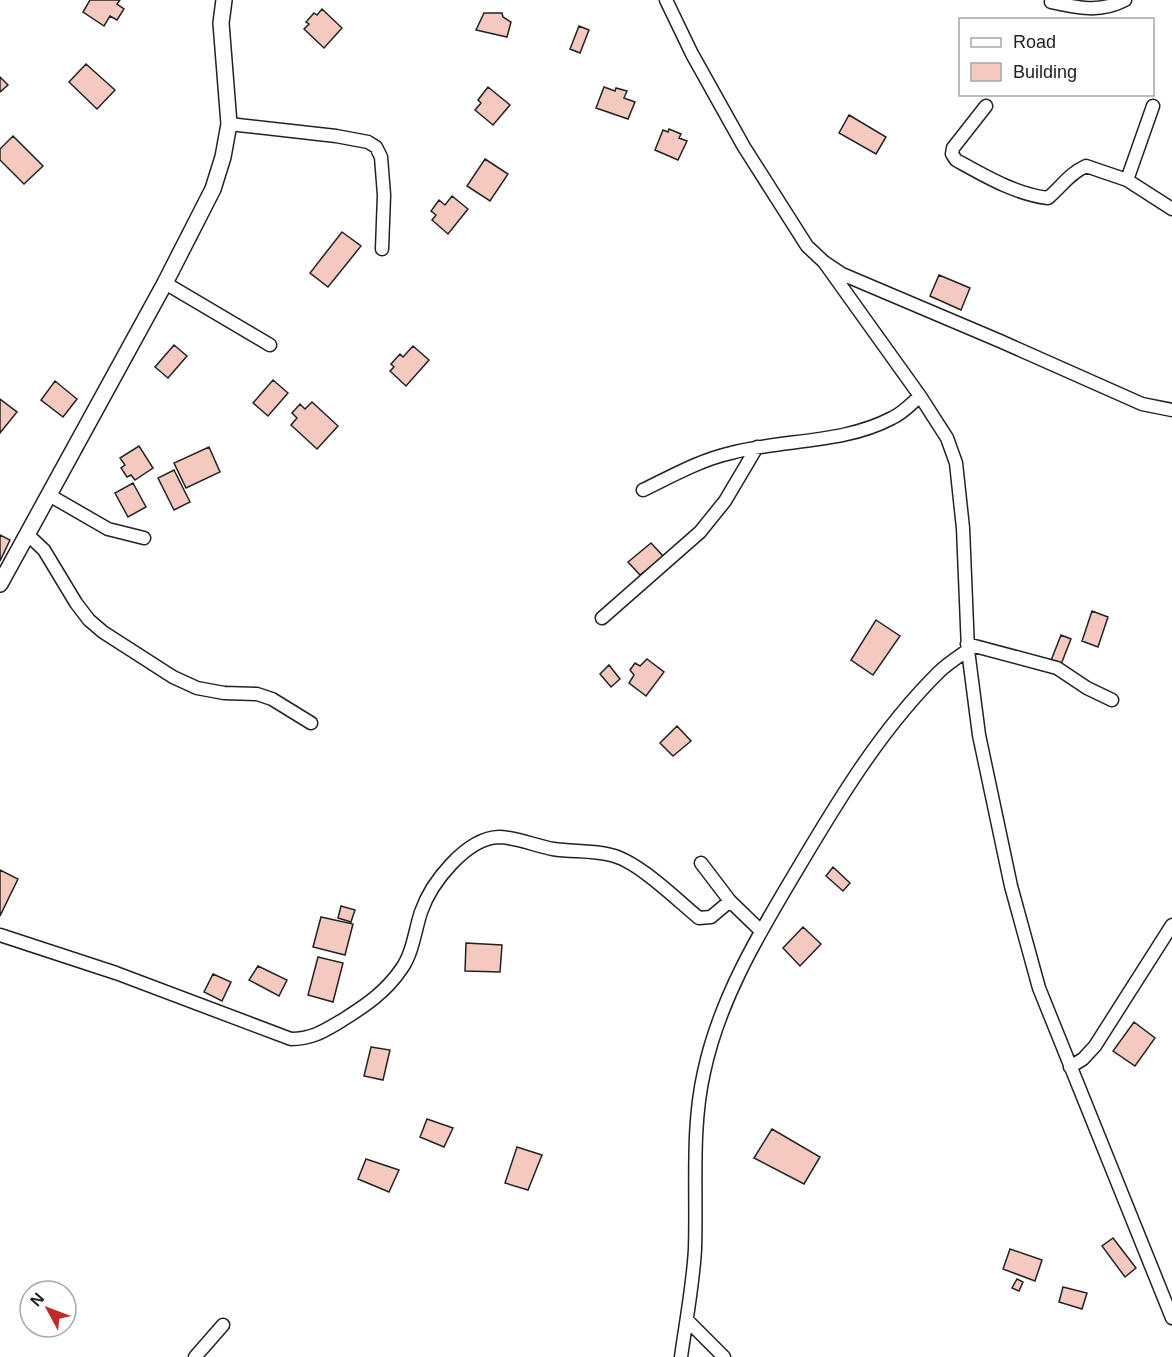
<svg xmlns="http://www.w3.org/2000/svg" width="1172" height="1357" font-family="Helvetica,sans-serif">
<rect width="100%" height="100%" fill="#fff"/>
<path fill="#f3c9c0" stroke="#222" stroke-width="1.5" d="M90,0H120L117,4L124,9L117,20L110,16L104,26L83,12Z
M322,9L342,28L324,48L304,29L309,24L306,22L314,13L317,15Z
M484,13H502L503,17L511,22L507,37L476,30Z
M579,26L589,30L580,53L570,49Z
M86,64L115,90L97,109L69,82Z
M0,77L8,85L0,92Z
M488,87L510,105L493,125L475,110L481,103L478,100Z
M604,87L615,91L616,88L627,91L624,98L635,102L628,119L596,108Z
M849,115L886,137L876,154L839,133Z
M669,129L681,134L679,138L687,141L678,160L655,150L663,130L668,132Z
M13,136L43,166L24,184L0,160V149Z
M485,159L508,174L490,201L467,186Z
M452,196L468,209L448,234L432,220L436,215L431,211L439,200L445,205Z
M342,232L361,246L328,287L310,273Z
M939,275L970,288L961,310L930,296Z
M174,345L187,356L168,378L155,367Z
M413,346L429,360L406,386L390,371L394,367L391,364L400,354L403,357Z
M273,380L288,393L268,416L253,403Z
M55,381L77,399L63,417L41,400Z
M0,399L17,412L0,433Z
M312,402L338,426L317,449L291,425L297,418L292,413L300,404L305,409Z
M139,446L153,468L135,480L131,475L127,477L121,468L125,465L120,458Z
M209,447L220,472L186,488L174,463Z
M174,470L190,502L174,510L158,478Z
M133,483L146,507L128,517L115,493Z
M0,535L10,540L0,561Z
M651,543L664,557L640,575L628,562Z
M1092,611L1108,617L1098,647L1082,641Z
M876,620L900,636L873,675L851,660Z
M1061,635L1071,639L1060,667L1050,663Z
M647,659L664,672L646,696L629,683L634,675L630,670L635,663L640,666Z
M609,665L620,679L611,687L600,674Z
M677,726L691,741L673,756L660,743Z
M833,867L850,883L843,891L826,876Z
M0,870L18,879L0,916Z
M341,906L355,910L351,922L338,918Z
M321,917L353,924L345,955L313,947Z
M803,927L821,944L800,966L783,948Z
M466,943L502,945L500,972L465,971Z
M318,957L343,963L333,1002L308,995Z
M258,966L287,980L279,996L249,980Z
M213,974L231,982L222,1001L204,992Z
M1134,1022L1155,1038L1135,1066L1113,1051Z
M371,1047L390,1050L383,1080L364,1076Z
M427,1119L453,1128L444,1147L420,1137Z
M772,1129L820,1157L804,1184L754,1158Z
M517,1147L542,1155L528,1190L505,1183Z
M366,1159L399,1170L389,1192L358,1179Z
M1113,1238L1136,1268L1125,1277L1102,1246Z
M1010,1249L1042,1260L1035,1281L1003,1269Z
M1017,1279L1023,1282L1019,1291L1012,1288Z
M1063,1287L1087,1293L1082,1309L1059,1302Z"/>
<g fill="none" stroke-linecap="round" stroke-linejoin="round">
<defs>
<path id="minor" d="M666,0L692,54L744,147L807,246L824,262L842,274L1000,341L1142,404L1172,410
M1051,2C1077,8 1101,13 1125,0
M986,106L953,148L952,154L956,160C985,176 1015,194 1048,198C1061,187 1070,173 1086,166L1127,180L1153,106
M229,124L336,136L368,142L376,147L381,157L384,195L382,249
M1127,180L1172,209
M824,262L920,396L947,438L956,463L963,528L968,650L979,735L1011,886L1039,988L1172,1318
M165,283L270,345
M643,490C672,476 700,460 731,453C784,439 843,444 892,418C903,413 911,404 920,396
M49,495L108,529L144,538
M27,534L44,550L76,603L89,620L103,632L173,677L197,688L224,693L257,694L272,699L311,723
M602,618L700,532L725,501L757,447
M967,644L1057,668L1087,688L1112,700
M701,863L730,901L761,931
M0,935L116,973L291,1039C312,1039 324,1031 341,1021C365,1006 386,992 402,968C413,952 415,930 421,912C431,883 466,838 499,837C515,837 536,846 553,849C572,852 592,850 611,855C638,861 677,900 699,918L711,917L730,901
M1070,1067L1083,1059L1095,1046L1172,925
M687,1320L724,1357
M195,1357L223,1325
M681,1357C686,1321 693,1285 695,1249C697,1190 691,1129 704,1072C719,1001 757,937 794,875C836,804 880,730 939,672C947,664 958,657 968,650"/>
<path id="tertiary" d="M0,584L165,283L213,189L223,157L229,124L221,23L224,0"/>
</defs>
<use href="#minor" stroke="#222" stroke-width="15"/>
<use href="#tertiary" stroke="#222" stroke-width="18"/>
<use href="#minor" stroke="#fff" stroke-width="12"/>
<use href="#tertiary" stroke="#fff" stroke-width="15"/>
</g>
<rect x="959" y="18" width="195" height="78" fill="#ffffff" stroke="#a7a7a7" stroke-width="1.5"/>
<rect x="971" y="38" width="30" height="9" fill="#ffffff" stroke="#a7a7a7" stroke-width="1.5"/>
<text x="1013" y="48" font-size="18" fill="#222222">Road</text>
<rect x="971" y="63" width="30" height="18" fill="#f3c9c0" stroke="#a7a7a7" stroke-width="1.5"/>
<text x="1013" y="78" font-size="18" fill="#222222">Building</text>
<g transform="translate(48 1309) rotate(311)"><circle r="28" fill="#ffffff" stroke="#a7a7a7" stroke-width="1.5"/>
<path d="M0-4.5L10 22L0 15L-10 22Z" fill="#c62828"/>
<text y="-9" font-size="16" font-weight="bold" text-anchor="middle" fill="#222222">N</text>
</g>
</svg>
